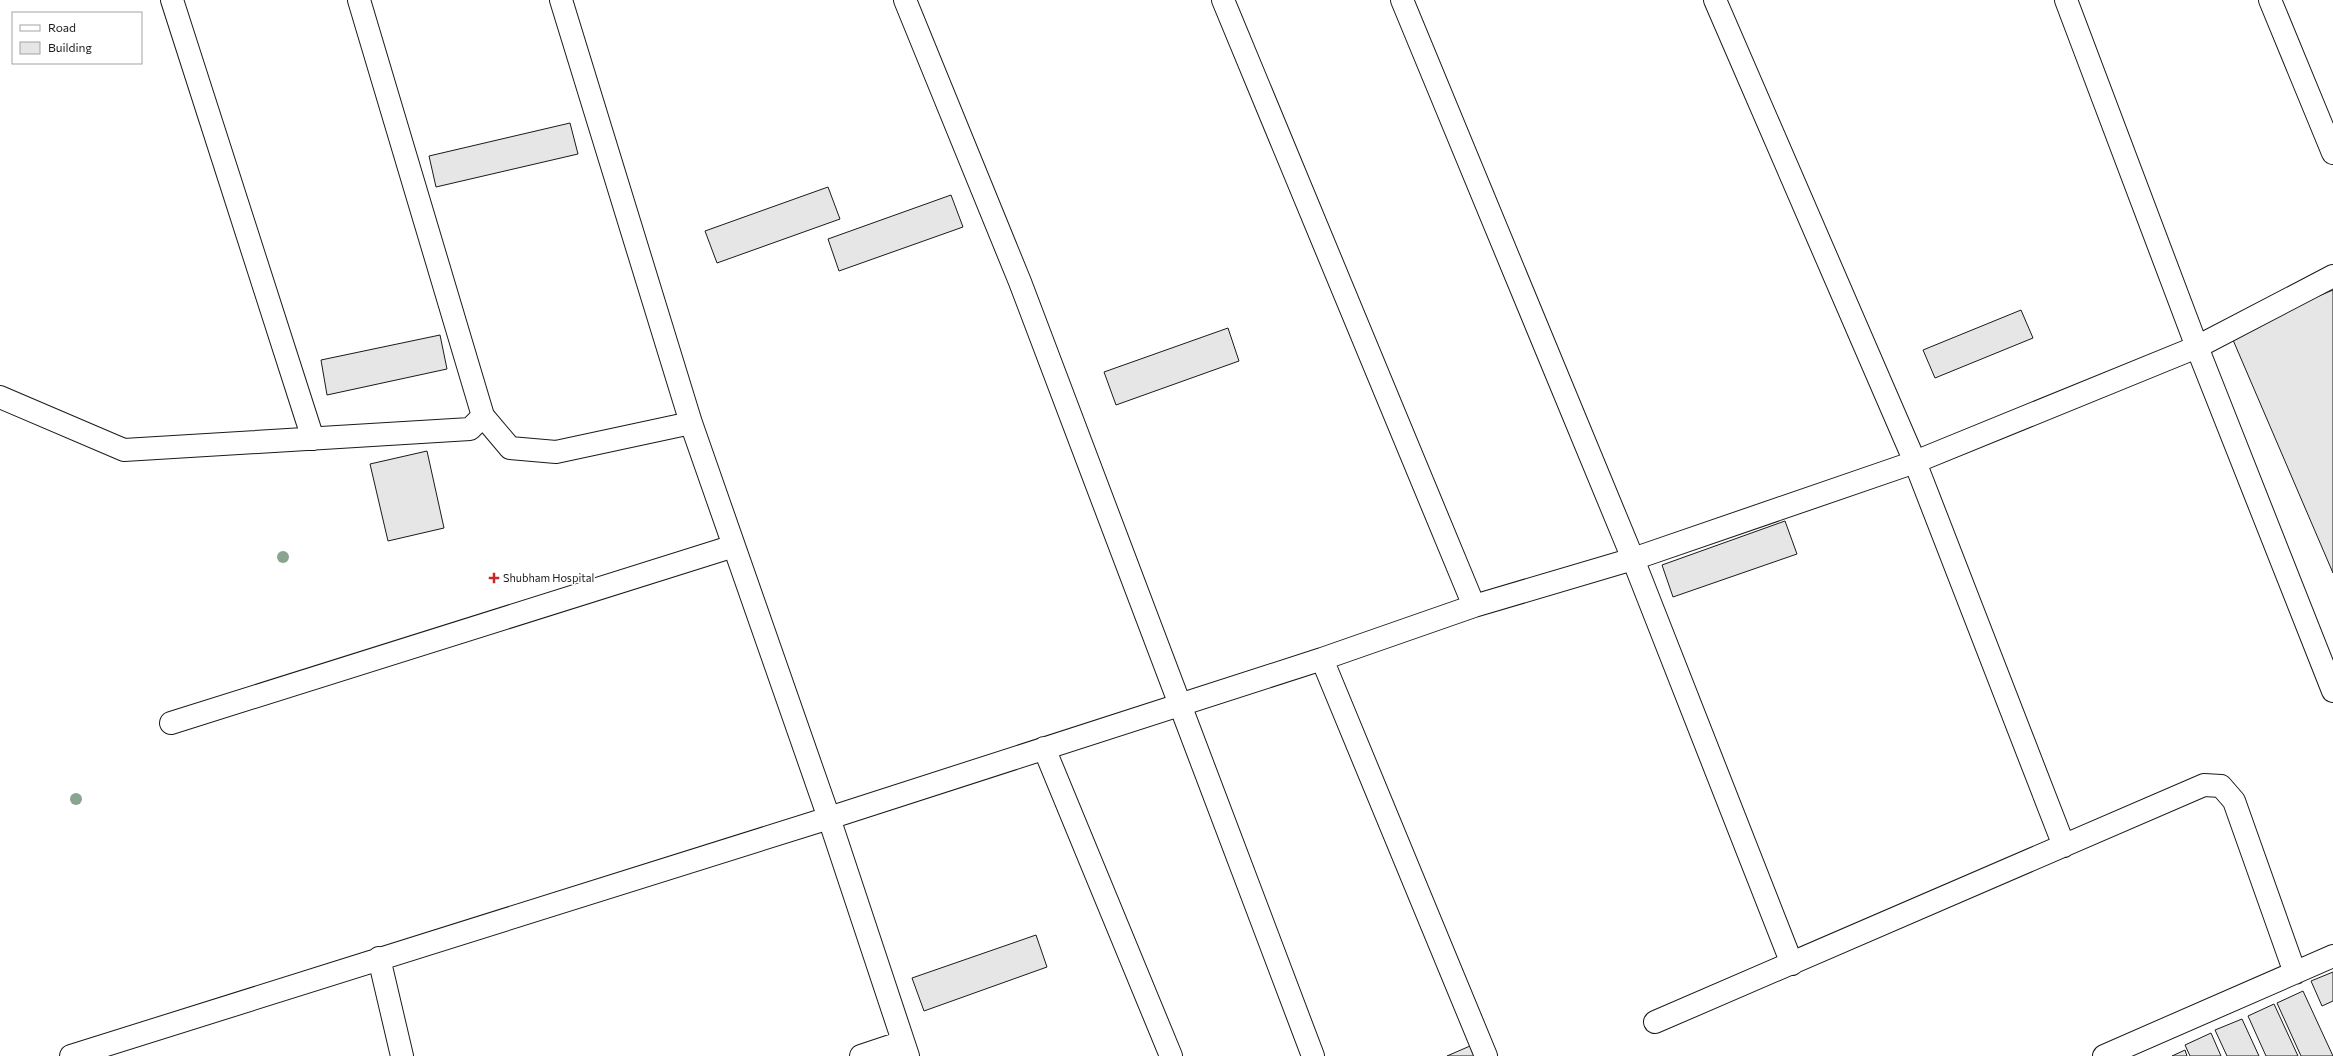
<svg xmlns="http://www.w3.org/2000/svg" width="2333" height="1056" font-family="Commissioner,sans-serif">
<rect width="100%" height="100%" fill="#fff"/>
<path fill="#e6e6e6" stroke="#1a1a1a" d="M570,123L578,154L436,187L429,156Z
M828,187L840,219L717,263L705,231Z
M951,195L963,227L839,271L828,239Z
M2333,290V573L2230,333Z
M2021,310L2033,338L1935,378L1923,350Z
M1228,328L1239,361L1116,405L1104,372Z
M440,335L447,369L327,395L321,360Z
M427,451L444,528L388,541L370,464Z
M1785,521L1797,554L1673,597L1662,565Z
M1036,935L1047,967L924,1011L912,978Z
M2333,972V1001L2322,1006L2311,981Z
M2303,991L2333,1056H2301L2277,1003Z
M2274,1004L2298,1056H2266L2248,1016Z
M2242,1019L2259,1056H2227L2215,1030Z
M2211,1033L2221,1056H2190L2185,1045Z
M1470,1046L1474,1056H1447Z
M2185,1050L2187,1056H2172Z"/>
<g fill="none" stroke-linecap="round" stroke-linejoin="round">
<defs>
<path id="minor" d="M172,0L313,439
M359,0L483,416
M561,0L691,423L829,818L908,1056
M905,0L1020,282L1313,1056
M1223,0L1474,606
M1402,0L1633,559L1792,964
M1715,0L1915,462L2064,846
M2066,0L2197,347L2333,691
M2270,0L2333,153
M0,397L124,450L470,429L483,416L510,448L556,452L691,423
M1322,659L1486,1056
M171,723L734,546
M1044,748L1171,1056
M379,958L402,1056
M1655,1022L2204,785L2221,786L2234,801L2295,973
M71,1056L829,818L1322,659L1474,606L1633,559L1915,462L2197,347L2333,276
M861,1056L903,1042
M2104,1056L2333,956"/>
</defs>
<use href="#minor" stroke="#1a1a1a" stroke-width="24"/>
<use href="#minor" stroke="#fff" stroke-width="22"/>
</g>
<g fill="#8aa48f">
<circle cx="283" cy="557" r="6"/>
<circle cx="76" cy="799" r="6"/>
</g>
<path fill="#c62828" stroke="#fff" stroke-width="1.5" d="M492 572h4v4h4v4h-4v4h-4v-4h-4v-4h4z"/>
<g text-anchor="middle" stroke-width="3" stroke-linejoin="round" paint-order="stroke">
<g font-size="11" fill="#1a1a1a" stroke="#fff" text-anchor="start">
<text x="503" y="582">Shubham Hospital</text>
</g>
</g>
<rect x="12" y="12" width="130" height="52" fill="#ffffff" stroke="#a3a3a3"/>
<rect x="20" y="25" width="20" height="6" fill="#ffffff" stroke="#a3a3a3"/>
<text x="48" y="32" font-size="12" fill="#1a1a1a">Road</text>
<rect x="20" y="42" width="20" height="12" fill="#e6e6e6" stroke="#a3a3a3"/>
<text x="48" y="52" font-size="12" fill="#1a1a1a">Building</text>
</svg>
